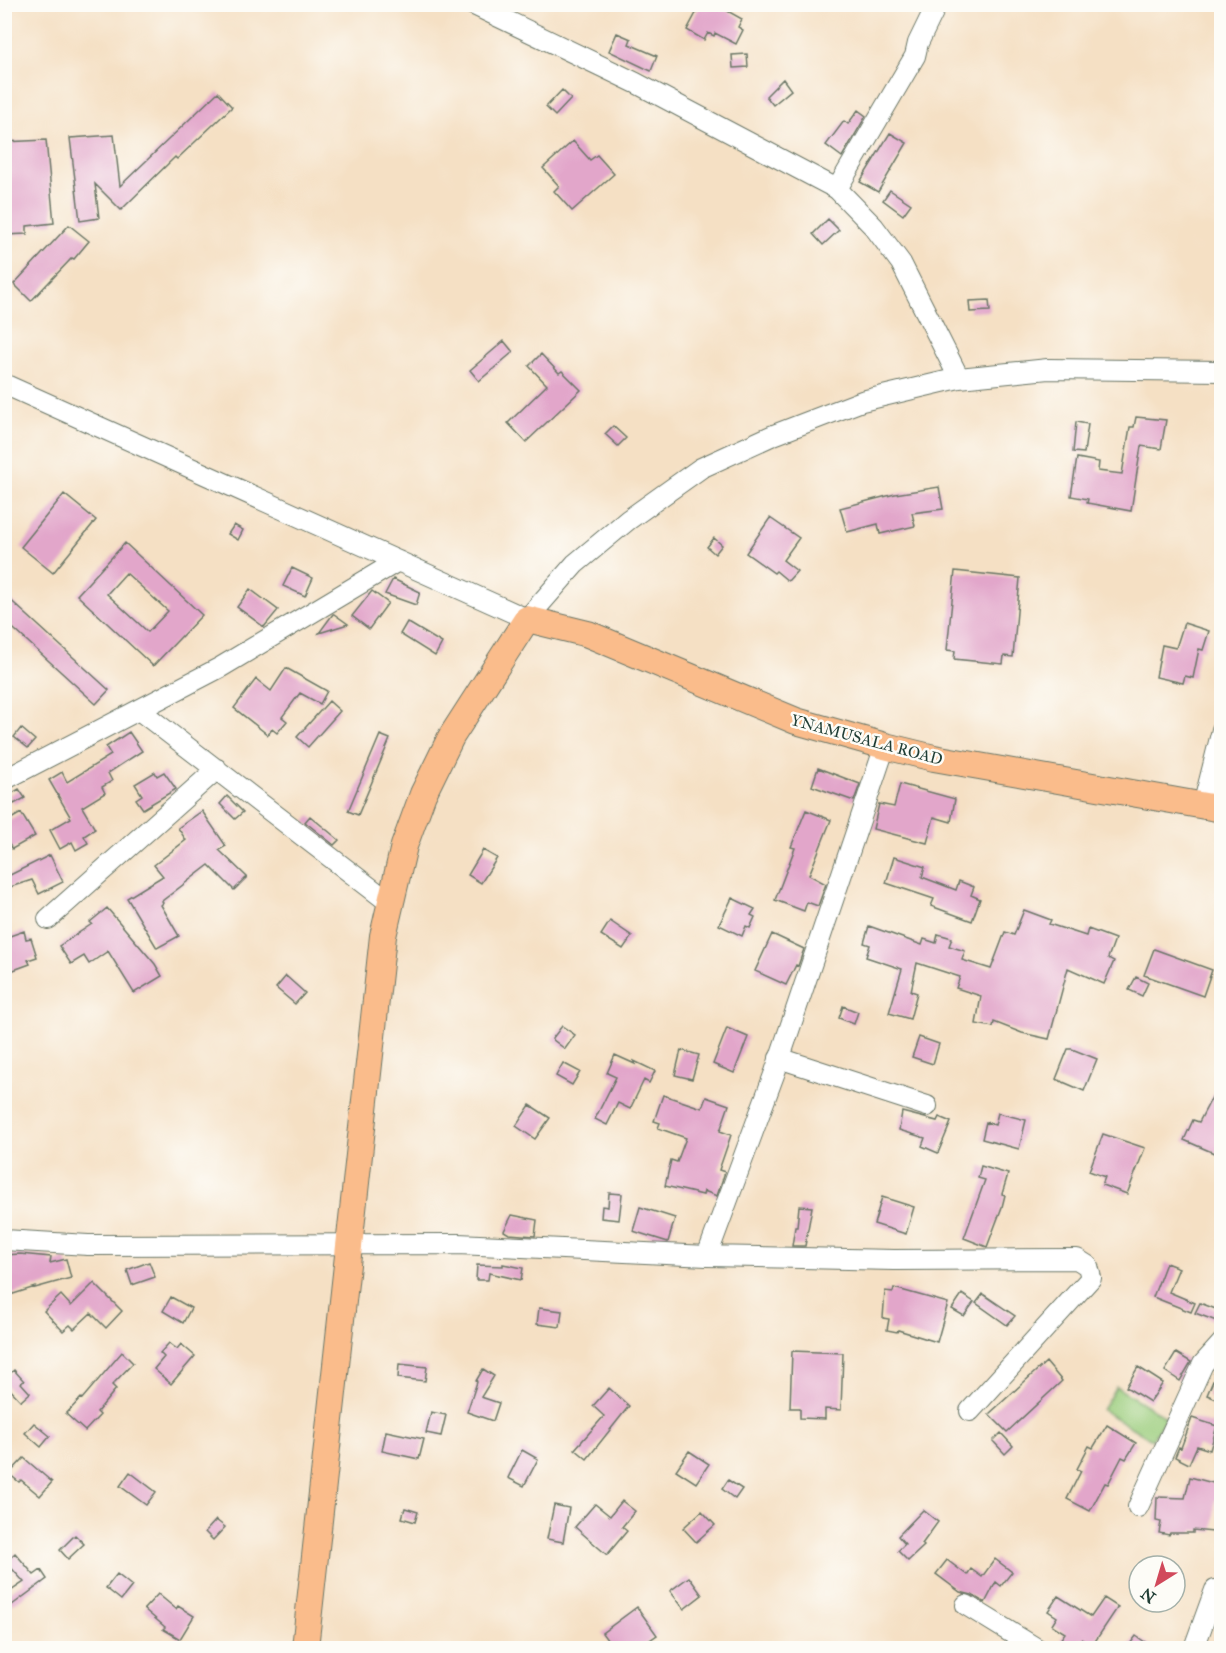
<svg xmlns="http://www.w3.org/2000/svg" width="1226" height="1653" font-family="'IM FELL Great Primer',serif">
<rect width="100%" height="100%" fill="#fdfcf7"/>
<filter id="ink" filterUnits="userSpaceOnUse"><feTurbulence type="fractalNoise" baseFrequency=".0167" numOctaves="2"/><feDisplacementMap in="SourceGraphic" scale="12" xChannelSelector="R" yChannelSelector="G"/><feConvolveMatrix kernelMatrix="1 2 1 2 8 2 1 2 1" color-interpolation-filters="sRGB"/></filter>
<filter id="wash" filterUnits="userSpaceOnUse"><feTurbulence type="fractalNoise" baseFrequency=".008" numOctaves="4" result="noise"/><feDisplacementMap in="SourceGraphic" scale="24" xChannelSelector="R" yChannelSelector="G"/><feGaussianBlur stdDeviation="1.35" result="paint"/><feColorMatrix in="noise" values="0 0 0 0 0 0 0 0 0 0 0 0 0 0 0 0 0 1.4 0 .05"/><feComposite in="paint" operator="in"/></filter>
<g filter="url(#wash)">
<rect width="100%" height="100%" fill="#f5e0c4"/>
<path fill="#9bcd7d" stroke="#5d8558" stroke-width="1.5" d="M1116,1387L1166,1417L1152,1440L1102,1410Z"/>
<g id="blocks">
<path fill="#e2a6ca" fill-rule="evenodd" d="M701,4H715L742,19L738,27L743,30L736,44L715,33L714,36L708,33L704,40L687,30Z
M617,33L631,39L629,44L657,56L651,71L609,51Z
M747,54L748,67L733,68L732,55Z
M783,79L791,90L773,105L766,96Z
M562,90L571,99L555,116L546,107Z
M218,92L232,107L177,159L175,157L121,210L95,184L99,218L80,221L70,138L114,135L120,186Z
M858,110L866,116L842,157L826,145L844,121L848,124Z
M890,133L907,143L878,192L860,182Z
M46,140L54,223L27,226V234L4,235V142Z
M573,141L590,160L597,155L614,174L572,211L554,191L559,186L543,168Z
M890,190L911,204L903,215L883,200Z
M828,219L839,230L823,245L813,234Z
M69,225L89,241L74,259L72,258L31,301L14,284Z
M989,300L990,311L970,312L969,301Z
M504,341L513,352L479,381L470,370Z
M541,354L559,373L562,371L581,390L526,442L508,423L547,385L529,366Z
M1136,417L1166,420L1161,449L1141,446L1131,511L1087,503L1088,499L1071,496L1077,458L1099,462L1098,471L1122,474L1130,427H1134Z
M1076,422L1088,424L1084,453L1073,452Z
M613,426L626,438L618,446L605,434Z
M939,487L943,509L912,513L915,526L880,534L878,524L847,532L840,508L895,494Z
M64,494L96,520L53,573L21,547Z
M770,518L799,538L783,560L797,571L788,581L776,571L774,573L746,553Z
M234,525L243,530L238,540L228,534Z
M714,538L722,545L715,554L707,547Z
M125,543L202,615L153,666L77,595ZM126,573L168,611L148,632L107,594Z
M292,568L313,578L305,596L283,586Z
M955,571L1020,578L1013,657L1004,656L1003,664L954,659L955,651L947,650Z
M393,579L420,592L416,605L385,594Z
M250,589L278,610L264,627L237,607Z
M372,591L388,603L369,629L352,616Z
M4,594L109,690L96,704L4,620Z
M334,614L348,624L319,633L333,614Z
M407,622L442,643L435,656L400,634Z
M1184,623L1209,631L1203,650L1199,649L1193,678L1185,676L1183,683L1156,677L1162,645L1176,648Z
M286,668L327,691L320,704L300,693L282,717L287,721L277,733L272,729L268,735L234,708L256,679L271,691Z
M329,701L340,711L308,747L297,737Z
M21,728L35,740L28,748L14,737Z
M129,732L142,751L108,773L112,781L102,787L105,793L82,807L95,829L84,836L88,843L76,850L72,842L60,849L50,830L71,818L49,780L62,772L67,782L111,755L106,747Z
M380,735L390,739L358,815L348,811Z
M818,768L860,784L854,801L812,786Z
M155,772L157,776L164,772L176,789L143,809L136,799L142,795L135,784Z
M900,784L955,799L951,822L934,817L927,843L873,829L879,804L894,807Z
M19,789L25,798L14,804L9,795Z
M227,796L243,812L235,819L220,804Z
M806,810L831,820L809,875L826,884L818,906L807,902L804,911L775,900L795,848L791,847Z
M202,811L226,846L219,850L247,877L234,890L209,865L162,901L163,903L161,905L179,936L157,948L127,898L163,876L154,865L186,840L178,828Z
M21,813L35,836L12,849L4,837V823Z
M310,816L339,840L334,845L305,822Z
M483,850L497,858L481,883L468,875Z
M50,855L63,882L39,894L32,880L4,889V878Z
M894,857L925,867L922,877L956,890L959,881L974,887L971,895L980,899L972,921L931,906L934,899L886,883Z
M732,898L755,909L751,915L755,917L750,928L746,926L742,936L719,925Z
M107,908L155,964L162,976L134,993L108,951L89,964L84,956L71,964L59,946L92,924L90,922Z
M1024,910L1051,920L1049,924L1086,936L1088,929L1115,939L1108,958L1114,961L1104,984L1068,968L1049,1039L1022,1033L994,1022L993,1027L976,1024L981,996L956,988L960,977L917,963L911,991L917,993L910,1019L889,1013L902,969L866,957L870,945L864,943L869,926L922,945L924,939L936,943L938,934L952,938L949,946L965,951L962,960L991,969L1005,932L1014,935Z
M610,921L632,936L623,949L601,935Z
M24,931L26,939L31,938L37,957L28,960L30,964L8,972L4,963V938Z
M772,934L804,949L798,966L796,965L786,985L755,971Z
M1154,949L1212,970L1203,996L1144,975Z
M286,976L305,993L295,1004L276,988Z
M1136,977L1148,983L1142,996L1129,990Z
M843,1006L858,1012L854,1024L839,1018Z
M562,1026L575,1035L565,1049L552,1039Z
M727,1028L748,1037L734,1073L713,1064Z
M919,1037L939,1044L933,1064L912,1057Z
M1068,1049H1072L1097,1059L1084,1091L1056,1079Z
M681,1050L699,1055L692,1079L675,1075Z
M615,1055L635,1064L634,1061L655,1071L649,1083L644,1080L630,1109L618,1103L607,1125L595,1119L616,1077L607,1073Z
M563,1063L580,1072L572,1085L556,1076Z
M1221,1080V1156L1184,1140L1193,1120L1199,1122Z
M663,1095L702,1108L706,1097L729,1105L720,1131L731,1135L719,1170L725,1172L717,1196L704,1191L703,1195L665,1186L671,1160L677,1162L686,1138L658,1128L660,1123L654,1121Z
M530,1105L550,1118L535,1139L516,1126Z
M902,1112L937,1121L939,1117L951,1122L938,1153L922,1146L925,1138L899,1130Z
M998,1113L1026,1120L1019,1149L982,1139L986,1122L995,1125Z
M1103,1134L1145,1148L1127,1194L1102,1185L1105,1177L1089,1171Z
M981,1166L1008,1174L1002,1194L1005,1195L1002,1207L987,1247L964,1238L985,1180L978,1178Z
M609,1193L622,1194L619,1220L601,1218L602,1206L608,1207Z
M882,1197L914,1207L906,1234L874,1224Z
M799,1206L812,1207L805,1246H792L795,1227H797Z
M640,1207L675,1218L668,1242L633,1231Z
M512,1215L537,1220L535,1236L509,1234L504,1231Z
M20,1254L51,1257L50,1263L66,1259L71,1278L35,1288V1287L4,1297V1255Z
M149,1262L155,1277L132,1285L127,1270Z
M1166,1263L1179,1268L1169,1292L1195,1303L1191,1312L1153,1297Z
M503,1264L523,1268L521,1280L489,1273L488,1280H476L477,1265L503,1266Z
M94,1283L122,1311L106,1328L91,1313L74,1329L70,1325L63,1331L44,1311L61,1295L71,1306Z
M894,1288L948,1303L937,1342L898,1330L897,1332L887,1330L889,1319L883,1318L885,1291L893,1292Z
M962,1294L974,1302L964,1316L952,1309Z
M983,1294L1015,1316L1007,1325L976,1303Z
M171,1297L191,1308L183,1323L163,1311Z
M1200,1303L1221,1311L1219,1322L1195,1313Z
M539,1308L562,1311L560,1327L537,1324Z
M169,1343L177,1349L181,1344L195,1356L171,1384L154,1369L164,1357L160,1353Z
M792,1351L843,1353L841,1410L825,1409V1419L800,1418V1408H790Z
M122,1352L133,1363L112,1385L116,1389L97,1412L100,1415L85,1431L66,1414L81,1398L82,1399Z
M1176,1353L1191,1362L1180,1381L1165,1371Z
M1046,1362L1062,1381L1007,1432L989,1414Z
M399,1364L427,1367L425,1381L398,1378Z
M1138,1367L1163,1383L1150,1402L1126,1387Z
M483,1369L494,1376L481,1397L499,1403L493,1421L467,1412L477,1382L476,1381Z
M14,1370L24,1381L21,1383L30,1393L21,1401L4,1383V1379Z
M1213,1381L1221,1384V1401L1207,1395Z
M609,1388L629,1406L587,1459L575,1449L604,1416L593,1406Z
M431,1412L446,1415L441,1436L426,1433Z
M1192,1418L1217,1426L1210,1450L1197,1446L1189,1464L1175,1457L1179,1447L1181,1448Z
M34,1423L50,1436L41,1447L25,1433Z
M1107,1425L1136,1443L1126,1459L1122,1457L1108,1484L1105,1483L1090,1511L1067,1499L1081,1471L1077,1469L1089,1446L1093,1448Z
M386,1431L424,1439L419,1459L382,1451Z
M1001,1433L1013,1446L1005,1454L993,1441Z
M522,1450L538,1459L524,1486L508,1478Z
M689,1451L709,1464L696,1483L676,1470Z
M24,1458L52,1482L40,1496L21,1480L19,1482L9,1474Z
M130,1472L156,1492L146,1505L120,1486Z
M1190,1477L1221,1485V1500H1215L1213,1532L1193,1530V1533H1170L1169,1535L1159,1533L1161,1522L1156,1521L1157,1497L1185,1498Z
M728,1480L742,1489L735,1499L722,1489Z
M622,1501L635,1511L622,1527L627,1531L607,1555L575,1527L595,1504L610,1516Z
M554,1505L569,1508L563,1542L547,1539Z
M405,1508L418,1512L415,1522L402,1518Z
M923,1510L938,1522L922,1544L924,1546L908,1561L898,1551L905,1544L898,1536Z
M702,1511L715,1525L696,1542L683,1528Z
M216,1520L225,1527L213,1540L205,1532Z
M75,1535L84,1544L68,1559L60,1550Z
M15,1553L34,1575L41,1570L47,1579L12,1605L5,1595L24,1582L6,1562Z
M995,1559L1012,1572L1001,1586L996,1582L985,1603L972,1595L960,1592L936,1574L947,1560L967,1575L971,1569L982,1577Z
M117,1574L132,1586L121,1600L106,1588Z
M689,1577L702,1595L684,1609L670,1591Z
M158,1594L176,1609L178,1606L194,1616L180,1639L163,1629L165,1627L144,1609Z
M1058,1596L1091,1617L1104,1598L1118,1607L1092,1646L1081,1639L1073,1648L1060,1640L1065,1633L1052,1625L1057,1617L1048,1611Z
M637,1607L657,1635L638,1648H613L602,1633Z
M1136,1636L1154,1648H1127Z"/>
</g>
</g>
<g filter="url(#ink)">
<use href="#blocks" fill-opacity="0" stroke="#6a7666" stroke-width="1.5"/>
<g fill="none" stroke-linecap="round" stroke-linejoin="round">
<defs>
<path id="minor" d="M472,4L636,83L837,189L874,227L901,263L959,378
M837,189L915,56L918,43L937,4
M4,384L527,619L575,564L628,520L701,468L771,436L862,401L959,378L1048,369L1222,371
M139,710L390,903
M4,780L221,667L398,561
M1203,806L1222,730
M48,919L217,769
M779,1058L927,1106
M4,1240L88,1245L458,1244L707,1256L894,1260L1077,1259L1088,1266L1091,1278L970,1411
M707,1256L775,1072L885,746
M1138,1507L1203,1364L1222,1343
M966,1605L1036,1648
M1194,1648L1215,1590"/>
<path id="major" d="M305,1648L383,936L404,846L423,794L451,737L527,619L588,634L796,721L885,746L934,758L1222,809"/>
</defs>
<use href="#minor" stroke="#6a7666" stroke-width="22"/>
<use href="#major" stroke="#6a7666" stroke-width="28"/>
<use href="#minor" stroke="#fff" stroke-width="20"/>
<use href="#major" stroke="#fabc8b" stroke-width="26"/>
</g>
</g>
<g text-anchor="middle" stroke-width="5" stroke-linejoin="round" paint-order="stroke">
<g font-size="16" fill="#1f3d34" stroke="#fdfcf7">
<text transform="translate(867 739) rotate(15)" y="6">YNAMUSALA ROAD</text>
</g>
</g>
<rect width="1226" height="1653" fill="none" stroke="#fdfcf7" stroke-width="24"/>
<g transform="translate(1157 1584) rotate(217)"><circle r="28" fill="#fdfcf7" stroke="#a4b0a9" stroke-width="1.5"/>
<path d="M0-4.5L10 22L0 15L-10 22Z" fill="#d1495b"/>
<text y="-9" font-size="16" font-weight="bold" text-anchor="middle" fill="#1f3d34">N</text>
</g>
</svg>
